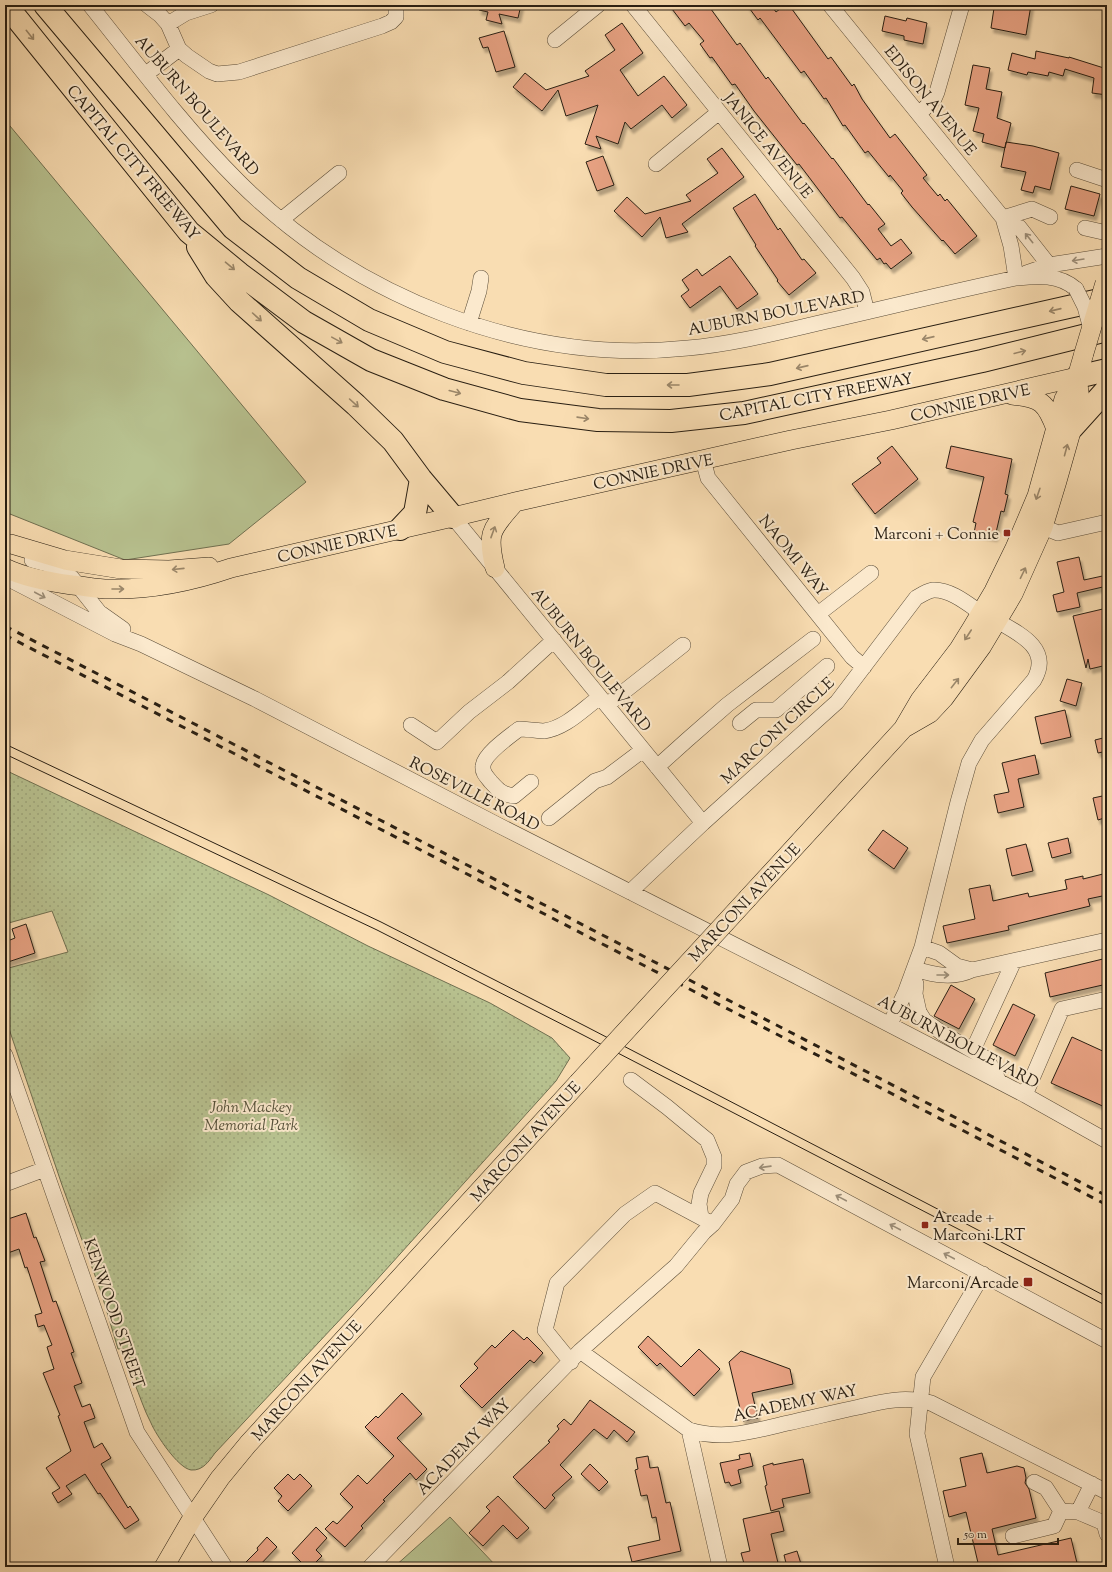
<svg xmlns="http://www.w3.org/2000/svg" width="1112" height="1572" font-family="'Sorts Mill Goudy',serif">
<defs>
<pattern id="park-dots" width="8" height="8" patternUnits="userSpaceOnUse"><rect width="8" height="8" fill="#b8c290"/><path d="M2 2h.1M6 6h.1" fill="none" stroke="#9ea67b" stroke-width="1.8" stroke-linecap="round"/></pattern>
<filter id="shadow"><feDropShadow dx="2.5" dy="4.5" stdDeviation="1" flood-color="#0004"/></filter>
</defs>
<rect width="100%" height="100%" fill="#f9ddb2"/>
<filter id="stains"><feTurbulence type="fractalNoise" baseFrequency=".005" numOctaves="4"/><feColorMatrix values="0 0 0 0 .2 0 0 0 0 .09 0 0 0 0 .02 0 0 0 .5 -.17"/></filter>
<radialGradient id="worn" r=".72"><stop offset=".6" stop-color="#630" stop-opacity="0"/><stop offset="1" stop-color="#630" stop-opacity=".3"/></radialGradient>
<path fill="#b8c290" stroke="#707051" d="M5,120L306,482L229,544L125,560L5,512Z
M450,1517L497,1567H394Z"/>
<path fill="url(#park-dots)" stroke="#707051" d="M5,770L269,895L368,946L490,1003L552,1038L570,1058L556,1081L364,1294L215,1453C209,1461 203,1471 191,1470C178,1468 156,1435 151,1423C144,1410 140,1396 134,1382L137,1381L126,1349H118L101,1292L62,1185L5,1017V969L68,952L52,911L5,924Z"/>
<path fill="#e9a384" stroke="#281e12" filter="url(#shadow)" d="M480,5H521L518,18L499,14L502,24L486,20L488,12L479,10Z
M669,5H708L737,45L740,43L766,79L768,77L803,124L804,123L832,159L833,158L868,205L869,204L885,224L878,229L891,246L901,239L912,253L891,269L886,263L884,264L880,258L877,260L842,217L840,218L799,164L797,165L754,111L735,84L732,85L712,57L710,58L700,44L704,41L689,23L685,26Z
M747,5H771L776,12L785,5H789L828,59L831,57L852,86L854,84L862,99L890,138L895,134L927,175L923,178L938,196L940,194L945,201L947,199L977,236L955,254L943,240L942,241L912,207L901,193L903,191L890,175L889,177L868,151L865,153L845,125L843,126L826,98L824,99L804,71L801,73L760,18L758,20Z
M1004,5H1031L1026,35L991,28L994,8L1003,9Z
M885,16L906,21L907,18L927,23L923,44L904,40V36L882,31Z
M622,23L643,53L620,70L638,96L664,76L687,105L672,118L662,105L631,129L625,122L618,144L596,136L601,149L585,144L598,105L566,116L558,90L542,111L513,87L525,73L546,90L589,76L585,71L615,50L605,35Z
M504,31L515,67L496,72L488,47L483,48L479,38Z
M1036,51L1069,58V57L1107,69V95L1092,93L1094,78L1065,69L1063,76L1049,72L1048,76L1028,72L1027,75L1008,70L1012,53L1035,59Z
M973,65L990,68L986,89L1002,92L997,118L1011,123L1005,148L982,142L984,134L973,131L979,108L965,105Z
M1006,142L1033,146L1059,153L1050,190L1035,186L1033,193L1021,190L1026,172L1001,167Z
M722,148L744,177L682,224L688,232L666,238L660,217L642,237L614,211L627,197L645,214L691,201L686,195L718,173L707,159Z
M603,156L614,185L597,191L586,162Z
M1071,186L1100,194L1094,216L1065,209Z
M755,194L778,230L780,228L802,260L804,259L816,273L789,295L777,281L778,280L755,246L756,245L733,208Z
M730,256L758,294L737,309L720,286L690,308L681,296L689,290L682,280L697,269L702,276Z
M892,446L918,479L875,514L852,484L881,463L877,458Z
M951,446L1012,459L1005,494L1008,495L1004,512L1001,511L995,537L974,533L976,523L973,522L984,477L946,468Z
M1079,557L1084,580L1107,575V586L1077,593L1080,607L1057,612L1053,595L1064,592L1057,562Z
M1107,608V665L1090,669L1088,659L1086,668L1073,616Z
M1067,679L1082,683L1076,706L1060,701Z
M1065,710L1071,737L1041,744L1035,717Z
M1107,737V751L1098,753L1095,740Z
M1035,755L1039,774L1018,779L1024,807L998,813L994,795L1009,792L1002,763Z
M1107,795V817L1098,820L1093,798Z
M883,830L908,848L894,869L868,850Z
M1068,838L1071,853L1052,858L1048,843Z
M1026,844L1033,871L1012,876L1006,849Z
M1107,873V895L1088,899L1090,906L1008,926L1009,930L947,943L943,926L975,919L969,889L990,885L993,901L1028,893L1029,897L1067,889L1065,880L1083,876V879Z
M26,924L35,953L5,963V942L15,938L12,929Z
M1107,958V984L1050,997L1045,973Z
M951,985L975,999L959,1029L934,1016Z
M1013,1004L1035,1015L1015,1056L993,1045Z
M1072,1037L1107,1053V1108L1051,1083Z
M26,1213L34,1238L36,1237L45,1261L40,1262L53,1302L56,1301L74,1352L71,1353L82,1383L74,1386L82,1407L90,1404L95,1418L84,1422L94,1448L102,1443L111,1458L101,1464L128,1508L130,1506L139,1520L125,1529L100,1493L98,1494L85,1474L66,1486L72,1494L58,1503L52,1493L60,1488L46,1468L71,1451L58,1416L60,1415L43,1373L54,1369L47,1347L52,1345L44,1325L38,1327L35,1315L42,1313L27,1267L25,1268L19,1249L5,1254V1220Z
M513,1330L524,1340L527,1337L543,1353L534,1363L530,1360L482,1408L460,1386L478,1368L474,1364L492,1345L495,1348Z
M648,1336L681,1367L699,1349L720,1369L694,1396L660,1363L657,1366L638,1347Z
M741,1351L790,1369L793,1384L752,1393L758,1418L743,1421L729,1362Z
M402,1393L422,1414L397,1438L427,1469L416,1480L410,1473L383,1500L385,1501L361,1526L363,1528L345,1547L325,1529L333,1521L337,1524L353,1507L340,1494L358,1475L367,1484L394,1456L365,1427L376,1416L378,1418Z
M590,1400L635,1432L627,1442L614,1430L607,1439L594,1429L560,1465L572,1477L552,1495L555,1498L545,1509L513,1477L550,1442L548,1441L559,1429L557,1426L564,1419L571,1425Z
M750,1453L753,1466L738,1470L741,1483L731,1486L729,1482L725,1483L720,1463L740,1459L739,1455Z
M982,1453L987,1473L1017,1466L1024,1468L1026,1478L1025,1483L1029,1489L1036,1518L992,1529L998,1555L1071,1538L1077,1563L1059,1567H979L966,1512L949,1517L943,1491L966,1486L960,1458Z
M648,1456L650,1468L658,1467L666,1503L670,1502L681,1551L632,1562L628,1547L660,1540L656,1517L652,1518L647,1495L641,1496L635,1470L638,1469L636,1458Z
M803,1459L810,1493L782,1499L784,1507L771,1511L765,1486L767,1485L763,1466L773,1463V1465Z
M590,1464L608,1482L599,1491L581,1474Z
M288,1474L294,1480L300,1474L312,1486L288,1511L278,1501L282,1496L274,1488Z
M498,1496L529,1528L517,1539L503,1525L483,1546L469,1533L490,1511L486,1507Z
M779,1511L784,1531L771,1534L779,1567H745L741,1553L750,1551L743,1519Z
M316,1527L327,1538L316,1550L322,1556L311,1567H306L292,1553Z
M267,1537L277,1547L258,1567H252L246,1562L258,1550L257,1548Z
M797,1551L801,1564L787,1567L784,1555Z"/>
<g fill="none" stroke-linecap="round" stroke-linejoin="round">
<defs>
<path id="minor" d="M90,5C138,65 184,127 238,181C354,297 523,365 688,348C732,344 776,333 819,323C885,308 950,292 1016,278C1038,276 1059,274 1076,289
M147,5L160,15L168,24L179,49L187,56L209,71L217,74L239,72L382,26L391,22L396,17V9L395,5
M633,5L853,278L862,292L867,312
M830,5L1003,218L1011,246L1016,278
M168,24L186,13L211,5
M555,40L598,5
M146,74L179,49
M919,114L934,99L937,92L962,5
M656,164L719,112
M1077,170L1107,180
M1003,218L1019,227L1049,265
M1003,218L1032,209L1050,217
M281,220L339,173
M1085,228L1107,233
M1026,273L1049,265L1107,256
M469,323L479,291L481,278
M703,460L708,478L852,657L864,667
M453,517L703,823
M1043,527L1058,533L1107,522
M32,560L47,564L62,571L72,578L99,612L123,629
M5,577L115,634L141,644L255,699L496,824L794,975L1025,1095L1107,1141
M818,614L871,573
M607,705L683,645
M740,723L756,710H776L827,666
M411,725L437,742L469,712L508,682L554,640
M657,767L687,740L727,705L813,639
M531,782L514,796C502,794 499,791 491,782C487,777 482,773 483,766C484,754 510,736 519,729C525,729 540,731 544,731C566,728 583,709 600,697
M549,818L595,781L607,777L643,750
M630,892L703,823L837,702L916,598C921,595 927,591 933,590C950,589 968,604 981,613
M922,947L939,953L957,966L972,970
M915,969C934,975 953,979 972,970L1107,940
M913,977L916,984L915,994L919,1012L924,1020L942,1033L987,1059L999,1081
M890,1024L905,993L922,947L958,802L969,763L982,740L1034,680C1052,649 1020,634 997,621
M973,1050L1014,961
M5,1055L137,1432L225,1567
M631,1080L667,1107L707,1140L714,1157V1166L701,1193L699,1204L701,1217
M1025,1095L1062,1009L1107,999
M5,1184L45,1169
M580,1351L689,1430C724,1441 753,1431 788,1423C811,1418 835,1412 859,1407C883,1401 906,1396 931,1403L1107,1492
M571,1362L545,1330L557,1283L625,1214L655,1193L713,1224
M689,1430L720,1567
M1034,1482L1046,1488L1061,1511
M1092,1484L1078,1512L1104,1523L1107,1534
M1013,1536L1054,1526L1061,1511L1078,1512
M370,1567L580,1351L676,1266L704,1232L713,1224L732,1199L737,1184L746,1172L762,1166L778,1165L1107,1341
M947,1567L917,1434L923,1377L983,1274"/>
<path id="major" d="M1012,395C1041,398 1046,402 1056,429
M5,544H11L65,560L121,569L169,570L209,567
M5,568C26,578 49,582 72,585C84,586 97,589 109,589C152,590 190,582 231,568L453,517L515,502L791,440L891,420L1077,377
M495,568C486,531 492,529 515,502
M904,728L930,713L944,698L982,646L1013,594L1043,527L1057,481L1080,400L1077,377
M748,898L903,729L920,700L959,649L972,628L994,591L1015,548L1037,496L1064,399L1077,377L1084,353
M164,1567L193,1517L220,1478L248,1444L578,1083"/>
<path id="highway" d="M6,5L189,232L240,274L304,322L371,360L444,389L520,410L598,420L671,421L744,413L982,361L1107,330
M45,5L233,228L298,278L369,320L445,352L524,373L606,385H688L770,374L1104,299
M198,247L216,276L239,301L356,405L393,441L421,479L453,517
M1077,377L1107,370
M1072,428L1107,389
M400,529L415,513L421,479"/>
</defs>
<use href="#minor" stroke="#5c4e3a" stroke-width="16"/>
<use href="#major" stroke="#281e12" stroke-width="20"/>
<use href="#highway" stroke="#281e12" stroke-width="24"/>
<use href="#minor" stroke="#fbe9cd" stroke-width="15"/>
<use href="#major" stroke="#f9ddb2" stroke-width="19"/>
<use href="#highway" stroke="#f9ddb2" stroke-width="22"/>
<path stroke="#281e12" stroke-width="1" d="M5,744L381,922L587,1027L1107,1297
M5,754L377,930L583,1035L1107,1306"/>
<path stroke="#281e12" stroke-width="3" stroke-dasharray="7 7" stroke-linecap="butt" d="M5,626L1107,1196
M5,635L1107,1205"/>
<defs>
<path id="minor-bridge" d="M1076,289L1085,307L1091,329"/>
<path id="major-bridge" d="M1084,353L1105,283
M578,1083L748,898"/>
</defs>
<use href="#minor-bridge" stroke="#5c4e3a" stroke-width="16" stroke-linecap="butt"/>
<use href="#major-bridge" stroke="#281e12" stroke-width="20" stroke-linecap="butt"/>
<use href="#minor-bridge" stroke="#fbe9cd" stroke-width="15"/>
<use href="#major-bridge" stroke="#f9ddb2" stroke-width="19"/>
</g>
<defs><path id="oneway-shaft" d="M-6 0H5M1.5-3L5.5 0L1.5 3" fill="none" stroke-width="1.6" stroke-linecap="round" stroke-linejoin="round"/></defs>
<g stroke="#9b876a">
<use href="#oneway-shaft" transform="translate(30 35) rotate(51)"/>
<use href="#oneway-shaft" transform="translate(230 266) rotate(40)"/>
<use href="#oneway-shaft" transform="translate(1055 310) rotate(167)"/>
<use href="#oneway-shaft" transform="translate(257 317) rotate(42)"/>
<use href="#oneway-shaft" transform="translate(928 338) rotate(167)"/>
<use href="#oneway-shaft" transform="translate(337 340) rotate(29)"/>
<use href="#oneway-shaft" transform="translate(1020 352) rotate(-14)"/>
<use href="#oneway-shaft" transform="translate(802 367) rotate(167)"/>
<use href="#oneway-shaft" transform="translate(673 385) rotate(-180)"/>
<use href="#oneway-shaft" transform="translate(455 392) rotate(15)"/>
<use href="#oneway-shaft" transform="translate(354 403) rotate(42)"/>
<use href="#oneway-shaft" transform="translate(583 418) rotate(8)"/>
<use href="#oneway-shaft" transform="translate(1066 450) rotate(-75)"/>
<use href="#oneway-shaft" transform="translate(1038 494) rotate(109)"/>
<use href="#oneway-shaft" transform="translate(493 532) rotate(-70)"/>
<use href="#oneway-shaft" transform="translate(178 569) rotate(174)"/>
<use href="#oneway-shaft" transform="translate(1023 573) rotate(-64)"/>
<use href="#oneway-shaft" transform="translate(118 589)"/>
<use href="#oneway-shaft" transform="translate(968 635) rotate(123)"/>
<use href="#oneway-shaft" transform="translate(955 683) rotate(-52)"/>
</g>
<g stroke="#9c8e79">
<use href="#oneway-shaft" transform="translate(1029 238) rotate(-129)"/>
<use href="#oneway-shaft" transform="translate(1078 260) rotate(171)"/>
<use href="#oneway-shaft" transform="translate(40 595) rotate(28)"/>
<use href="#oneway-shaft" transform="translate(943 975)"/>
<use href="#oneway-shaft" transform="translate(765 1167) rotate(172)"/>
<use href="#oneway-shaft" transform="translate(841 1198) rotate(-152)"/>
<use href="#oneway-shaft" transform="translate(895 1227) rotate(-152)"/>
<use href="#oneway-shaft" transform="translate(949 1256) rotate(-152)"/>
</g>
<g fill="#8f2418" stroke="#fbe9cd" stroke-width="1.5">
<rect x="1003" y="529" width="8" height="8" rx="2"/>
<rect x="921" y="1221" width="8" height="8" rx="2"/>
<rect x="1023" y="1277" width="10" height="10" rx="2"/>
</g>
<g text-anchor="middle" stroke-width="4" stroke-linejoin="round" paint-order="stroke">
<g font-size="16" fill="#281e12" stroke="#fbe9cd">
<text transform="translate(931 100) rotate(51)" y="6">EDISON AVENUE</text>
<text transform="translate(198 105) rotate(49)" y="6">AUBURN BOULEVARD</text>
<text transform="translate(769 145) rotate(51)" y="6">JANICE AVENUE</text>
<text transform="translate(134 162) rotate(50)" y="6">CAPITAL CITY FREEWAY</text>
<text transform="translate(776 312) rotate(-11)" y="6">AUBURN BOULEVARD</text>
<text transform="translate(816 396) rotate(-11)" y="6">CAPITAL CITY FREEWAY</text>
<text transform="translate(970 402) rotate(-13)" y="6">CONNIE DRIVE</text>
<text transform="translate(653 471) rotate(-12)" y="6">CONNIE DRIVE</text>
<text transform="translate(337 543) rotate(-13)" y="6">CONNIE DRIVE</text>
<text transform="translate(794 555) rotate(51)" y="6">NAOMI WAY</text>
<text transform="translate(592 659) rotate(51)" y="6">AUBURN BOULEVARD</text>
<text transform="translate(777 730) rotate(-43)" y="6">MARCONI CIRCLE</text>
<text transform="translate(475 793) rotate(27)" y="6">ROSEVILLE ROAD</text>
<text transform="translate(744 902) rotate(-47)" y="6">MARCONI AVENUE</text>
<text transform="translate(959 1041) rotate(28)" y="6">AUBURN BOULEVARD</text>
<text transform="translate(525 1141) rotate(-48)" y="6">MARCONI AVENUE</text>
<text transform="translate(115 1313) rotate(71)" y="6">KENWOOD STREET</text>
<text transform="translate(306 1380) rotate(-48)" y="6">MARCONI AVENUE</text>
<text transform="translate(795 1402) rotate(-12)" y="6">ACADEMY WAY</text>
<text transform="translate(463 1446) rotate(-46)" y="6">ACADEMY WAY</text>
</g>
<g font-size="16" fill="#281e12" stroke="#fbe9cd" text-anchor="end">
<text x="999" y="539">Marconi + Connie</text>
<text x="933" y="1222" text-anchor="start">Arcade +<tspan x="933" dy="18">Marconi LRT</tspan></text>
<text x="1019" y="1288">Marconi/Arcade</text>
</g>
<g font-size="16" font-style="italic" fill="#534f38" stroke="#fbe9cd">
<text x="251" y="1112">John Mackey<tspan x="251" dy="18">Memorial Park</tspan></text>
</g>
</g>
<rect width="1112" height="1572" fill="none" stroke="#f9ddb2" stroke-width="20"/>
<rect x="6" y="6" width="1100" height="1560" fill="none" stroke="#281e12" stroke-width="2"/>
<rect x="10" y="10" width="1092" height="1552" fill="none" stroke="#281e12"/>
<path d="M958 1538v6h100v-6" fill="none" stroke="#281e12" stroke-width="2"/>
<text x="964" y="1538" font-size="12" fill="#281e12" stroke="#fbe9cd" stroke-width="3" paint-order="stroke">50 m</text>
<rect width="100%" height="100%" filter="url(#stains)"/>
<rect width="100%" height="100%" fill="url(#worn)"/>
</svg>
